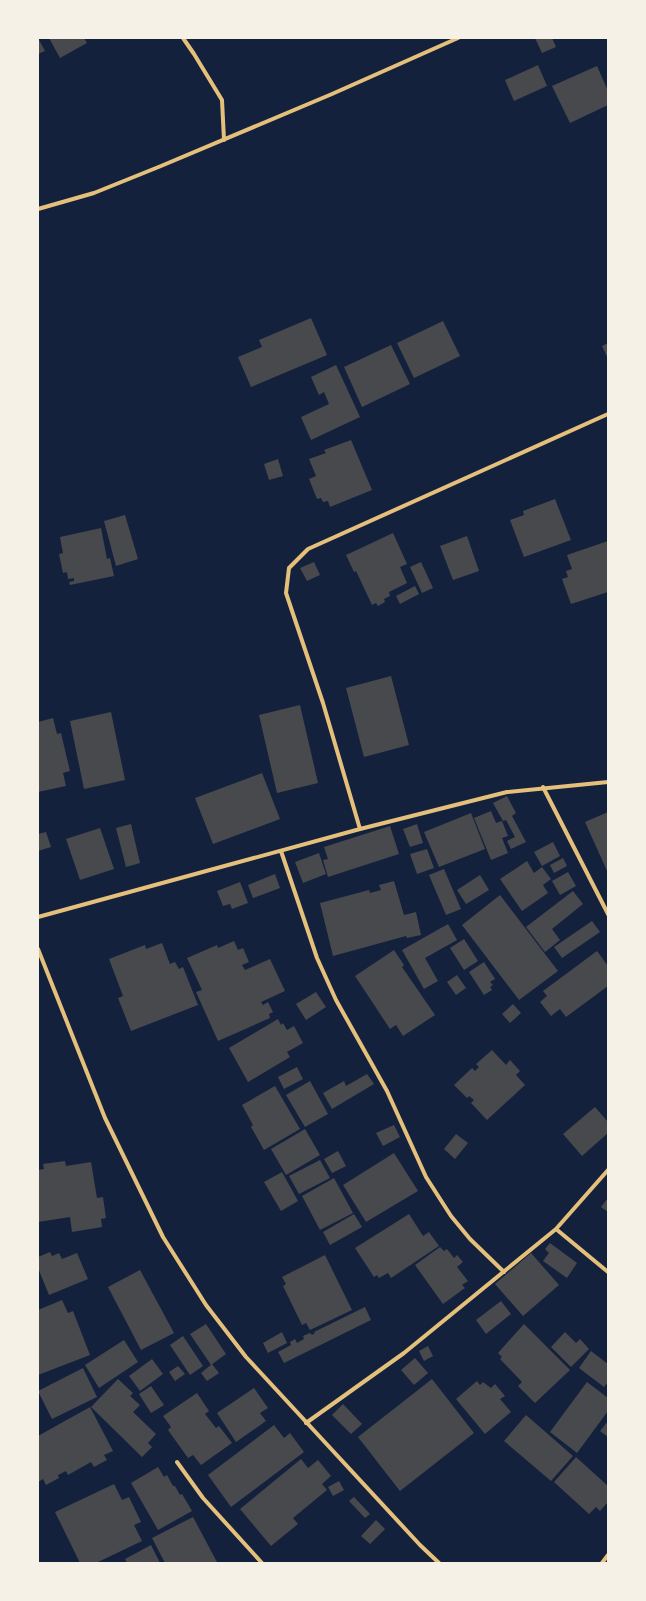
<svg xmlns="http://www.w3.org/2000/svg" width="646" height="1601" font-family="'Fira Sans',sans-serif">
<rect width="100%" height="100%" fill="#14213d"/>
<path fill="#48494c" d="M38,38L45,51L38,54Z
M49,38H84L87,43L60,58Z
M535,38H552L556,47L542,53Z
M538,65L547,86L514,101L505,80Z
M597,66L608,91V105L570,123L552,86Z
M311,318L327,355L251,387L238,357L262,347L259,340Z
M443,321L460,356L414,378L397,343Z
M608,343V359L602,346Z
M391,345L410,384L362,407L344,367Z
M336,365L360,417L311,440L301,417L329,404L324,392L319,395L311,377Z
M351,440L372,490L330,507L328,501L323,502L321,498L317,499L309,479L316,476L309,459L326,453L324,450Z
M278,459L283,476L269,480L264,464Z
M555,499L571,540L524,557L510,520L524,515L523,511Z
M125,515L138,559L116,566L104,521Z
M101,528L107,559L110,558L114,576L70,585L69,582L74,581V578L68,579L67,572L63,573L59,554L63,553L60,537Z
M393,533L407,564L400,567L407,583L389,592L390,596L384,599L385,602L378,606L376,603L372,605L356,571L354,572L346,555Z
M467,536L479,571L453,580L440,546Z
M608,541V592L571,604L562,579L568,577L566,571L572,569L567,555Z
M314,562L320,575L307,581L300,568Z
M421,562L433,588L422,593L410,567Z
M415,586L419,594L400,604L396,596Z
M391,676L409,745L364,757L346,688Z
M300,705L318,783L277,793L259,715Z
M111,712L125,780L84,789L70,721Z
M53,718L57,734L61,733L70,771L63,773L66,786L38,792V722Z
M262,773L280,819L213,844L195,798Z
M507,796L516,813L512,816L526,842L511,849L507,841L515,837L506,820L503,821L493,803Z
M491,811L496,823L502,821L508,836L502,838L508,853L491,860L474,818Z
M608,812V873L585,822Z
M471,813L485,849L439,867L424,832Z
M131,824L140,863L126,867L116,828Z
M417,824L423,843L410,847L403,829Z
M390,826L399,854L328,877L323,860L328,859L324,847Z
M100,828L114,869L80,880L66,839Z
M46,832L51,847L38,851V834Z
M553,842L560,856L542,866L534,852Z
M427,849L434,868L417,874L410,854Z
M319,853L326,874L303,883L295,862Z
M563,858L567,866L554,873L550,865Z
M527,861L534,873L542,867L551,879L543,885L548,893L522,911L500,879Z
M444,869L461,909L446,915L429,875Z
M568,872L576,886L560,895L552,881Z
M275,874L280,888L253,898L248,885Z
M480,875L489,890L466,904L457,890Z
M394,881L404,915L416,912L421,935L407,938L406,936L333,956L320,903L369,890L370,893L381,890L379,885Z
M240,882L248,903L232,909L230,904L223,906L217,891Z
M573,891L583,904L552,929L560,940L545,952L526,927Z
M500,895L558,971L519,1000L462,925Z
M592,921L600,932L562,958L554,947Z
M448,924L457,940L425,958L438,981L424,989L402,950Z
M464,939L478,961L464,970L450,948Z
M234,941L238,950L243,948L249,962L242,965L245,970L270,959L285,991L261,1002L263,1005L268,1002L273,1012L269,1014L270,1018L218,1041L196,992L202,990L187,958L217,945L218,948Z
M162,943L170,964L175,962L179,969L183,967L198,1005L131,1031L118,998L123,996L109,959L145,945L146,949Z
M394,950L404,965L402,967L435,1015L403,1036L396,1025L390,1029L355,976Z
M597,951L608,966V986L566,1017L560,1009L551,1016L540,1002L547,996L543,991Z
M484,962L495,979L490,982L493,985L490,987L492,990L484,995L469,972Z
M457,975L466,988L456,995L447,982Z
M316,992L326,1007L306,1020L296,1004Z
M513,1004L521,1013L510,1023L502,1014Z
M278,1019L281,1025L283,1023L287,1030L294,1026L303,1043L287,1052L290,1057L248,1082L229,1048Z
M492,1050L506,1065L510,1060L520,1071L516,1075L525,1085L487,1120L471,1103L474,1100L469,1096L467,1098L454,1085L472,1068L475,1071L479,1067L476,1064Z
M297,1067L303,1079L284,1089L278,1077Z
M367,1074L374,1084L332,1109L323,1093L344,1081L346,1086Z
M310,1081L328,1114L305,1127L286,1095Z
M275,1086L300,1129L264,1150L251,1127L253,1125L242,1105Z
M595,1107L608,1122V1133L582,1156L563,1134Z
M394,1125L400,1137L383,1146L376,1133Z
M305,1129L320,1155L286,1175L271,1149Z
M456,1134L468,1143L455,1159L444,1149Z
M338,1151L346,1166L332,1173L324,1159Z
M394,1153L418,1191L366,1222L343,1185Z
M320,1160L330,1178L299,1194L289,1176Z
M65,1161L66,1166L91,1162L97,1198L103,1197L106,1218L101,1219L102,1227L72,1232L70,1217L38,1222V1170L44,1169L43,1164Z
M282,1172L298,1201L281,1211L264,1182Z
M334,1178L353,1213L320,1230L302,1196Z
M608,1198V1212L601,1207Z
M354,1214L362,1227L330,1245L323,1232Z
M409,1214L423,1236L429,1232L439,1246L391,1278L388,1273L379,1278L377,1275L374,1277L355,1248Z
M550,1243L577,1263L567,1278L543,1261L549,1253L545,1249Z
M440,1247L444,1251L447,1249L454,1258L457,1255L463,1262L457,1267L468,1281L462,1285L465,1288L443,1304L415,1265Z
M50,1252L52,1256L59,1253L62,1259L77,1253L88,1279L49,1295L38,1268V1257Z
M531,1253L559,1285L523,1316L495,1284Z
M325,1255L352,1310L310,1330L306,1323L302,1325L283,1286L286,1284L282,1277Z
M140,1270L174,1333L141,1350L108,1287Z
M62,1300L68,1313L73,1311L90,1355L38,1375V1310Z
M501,1301L511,1314L486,1334L476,1320Z
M365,1307L371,1320L284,1363L278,1352L291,1345L290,1342L295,1339L297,1343L304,1339L303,1336L310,1333L312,1335L315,1333L314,1332Z
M206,1324L226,1354L211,1365L190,1334Z
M524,1324L570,1370L535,1403L518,1386L522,1382L500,1359L502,1357L498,1353Z
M282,1332L287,1343L268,1353L263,1343Z
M565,1332L576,1343L580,1339L589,1349L571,1367L551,1347Z
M183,1336L203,1366L190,1375L170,1345Z
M124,1340L138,1362L99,1388L85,1365Z
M428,1346L433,1356L424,1361L419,1351Z
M591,1351L608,1364V1382L604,1387L579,1368Z
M415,1358L428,1373L414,1385L401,1370Z
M152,1359L163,1374L140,1391L129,1376Z
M212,1364L219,1373L207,1381L201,1373Z
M178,1366L185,1374L175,1381L169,1372Z
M83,1368L97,1397L52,1419L38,1391Z
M118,1379L133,1393L130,1396L140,1405L133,1412L156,1434L148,1443L152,1447L142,1457L91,1407Z
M432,1379L474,1433L400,1491L358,1437Z
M477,1381L480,1385L483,1382L491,1388L495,1384L505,1396L500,1399L511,1412L485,1434L456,1399Z
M587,1382L608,1398V1411L577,1453L550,1432Z
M151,1386L164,1405L151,1413L139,1394Z
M254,1388L268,1408L260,1413L266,1421L236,1442L217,1413Z
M197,1393L209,1411L205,1414L216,1428L219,1426L232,1443L201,1465L193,1455L188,1458L168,1430L171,1427L163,1416Z
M343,1404L362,1424L351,1434L332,1415Z
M90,1407L113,1451L104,1455L107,1460L94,1467L91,1462L68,1475L66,1471L58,1475L59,1478L46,1485L43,1479L38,1482V1436Z
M526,1415L573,1456L551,1481L504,1441Z
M608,1421V1437L600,1431Z
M274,1425L284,1438L290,1433L304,1452L231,1507L208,1475Z
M576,1457L608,1486V1502L600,1511L596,1507L589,1514L554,1482Z
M301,1459L308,1468L318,1460L331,1476L322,1484L327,1490L293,1518L298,1524L271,1546L240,1509Z
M158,1467L164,1477L167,1475L173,1486H175L180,1495L182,1494L192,1511L158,1530L131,1483Z
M339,1481L344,1490L333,1496L328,1487Z
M114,1484L122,1500L129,1497L141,1522L134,1525L142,1541L96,1563H80L55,1512Z
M354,1497L370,1514L365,1518L349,1501Z
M193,1517L217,1562L165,1563L152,1538Z
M376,1520L385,1529L370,1544L361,1536Z
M151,1545L160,1563H127L125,1559Z"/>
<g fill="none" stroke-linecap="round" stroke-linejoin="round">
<path stroke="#e5c07b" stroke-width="4" d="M183,38L194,54L222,100L224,140
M38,209L94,193L161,166L332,94L458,38
M543,787L608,914
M360,829L323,703L286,593L289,568L308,549L608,414
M281,851L317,958L336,1000L387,1091L426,1177L451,1216L470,1239L504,1272
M38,917L360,829L507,792L608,782
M38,949L105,1118L163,1237L206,1305L246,1357L420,1545L439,1563
M556,1229L608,1272
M306,1423L404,1353L556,1229L608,1170
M177,1462L203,1498L262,1563
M602,1563L608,1555"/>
</g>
<rect width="646" height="1601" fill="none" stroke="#f6f1e7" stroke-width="78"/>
</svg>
